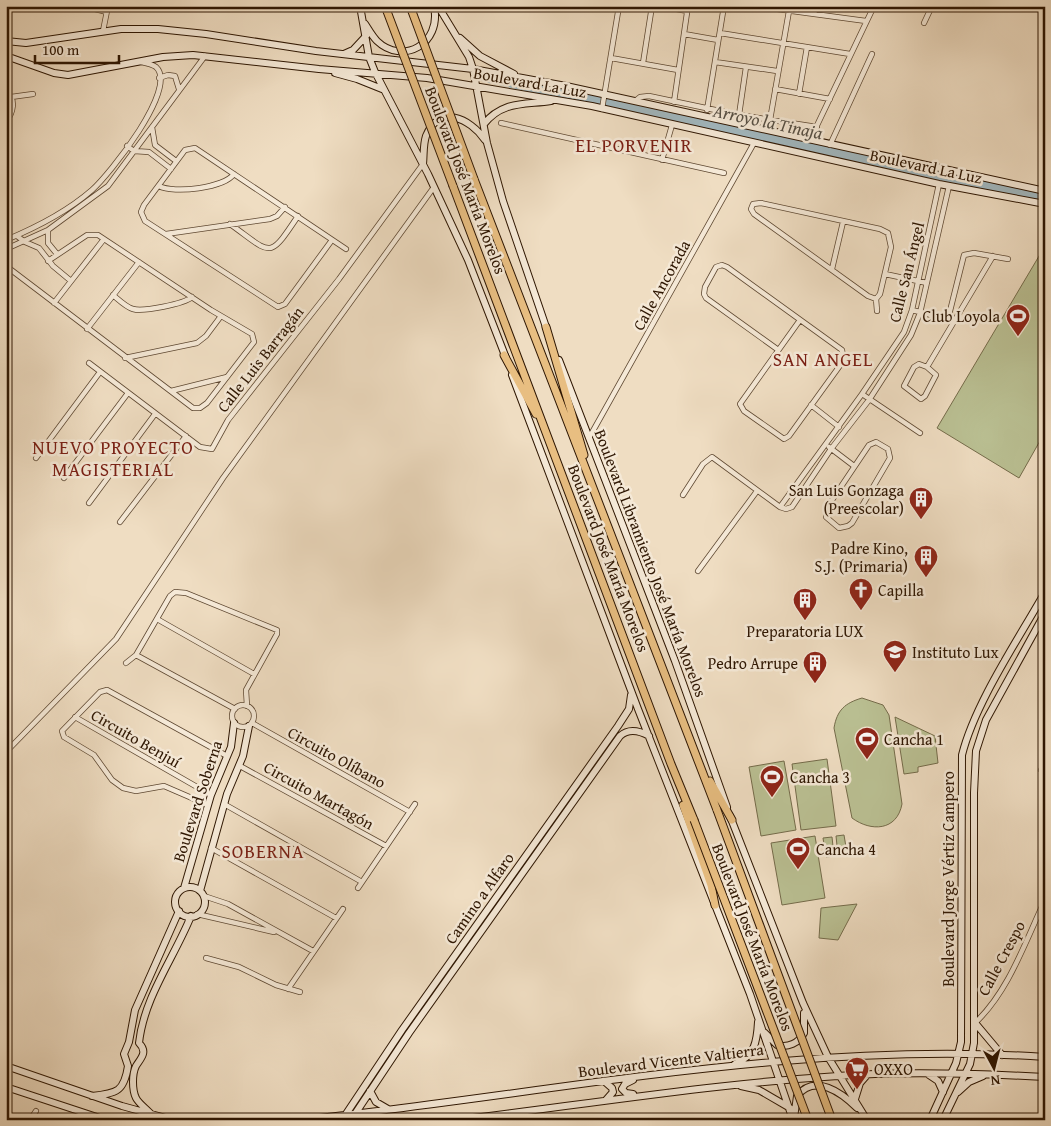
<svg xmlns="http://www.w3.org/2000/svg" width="1051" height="1126" font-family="'Gentium Book Plus',serif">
<rect width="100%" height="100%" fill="#efddc2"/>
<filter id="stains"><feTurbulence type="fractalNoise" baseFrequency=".004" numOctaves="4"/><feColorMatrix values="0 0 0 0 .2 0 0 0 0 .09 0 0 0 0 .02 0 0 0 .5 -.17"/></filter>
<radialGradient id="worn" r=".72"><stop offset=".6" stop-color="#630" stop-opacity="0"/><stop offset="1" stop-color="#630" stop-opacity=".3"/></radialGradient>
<path fill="#bac093" stroke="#746b4a" d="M1045,246V432L1019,478L937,428Z
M862,698L883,705L889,715L902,804C897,831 871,832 852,818L834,728C837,710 845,703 862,698Z
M895,717L935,736L938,763L918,767V772L904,774Z
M827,759L836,826L801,830L792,764Z
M784,761L796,830L761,836L749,767Z
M844,835L847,853L838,855L836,836Z
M815,836L825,898L782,905L771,843Z
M832,837L834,856L826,857L823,838Z
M857,904L838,940L819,938L821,908Z"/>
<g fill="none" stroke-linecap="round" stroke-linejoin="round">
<path stroke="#a1b8c0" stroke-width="10" d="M485,77L1045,199"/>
<defs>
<path id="street" d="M83,6L107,12
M661,6L687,11
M754,6L866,21
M814,14L816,6
M924,23L932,6
M103,31L108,6
M720,33L850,54
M684,34L718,40
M611,58L678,70
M715,62L777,71
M643,63L652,6
M159,78L168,75L175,76L179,89
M775,89L830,99
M6,92C17,99 13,113 6,122
M799,94L807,47
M11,97L33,94
M635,101L640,97L649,96L739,115L817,127
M674,102L688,6
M602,109L619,6
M707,110L724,6
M739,115L746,67
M770,120L789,11
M501,123L724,173
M152,127L155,145L176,161
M810,140L874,6
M830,145L872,54
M127,146L134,151L149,152L171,169
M662,160L672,125
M159,186C174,194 224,188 234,174
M230,224C272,254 268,261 298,216
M48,230V243L57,254
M166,234L270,219L277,216L285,207
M17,236L25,242L39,248L53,266L71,281
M6,240C35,228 68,211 92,190C109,175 179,88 156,67C152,64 146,63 141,62
M332,240L285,304L278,307L145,221L141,212L144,205L185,150L195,148L346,249
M6,249L48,230L108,186L205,56
M6,266L193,408H200L207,403L254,342L252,334L211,310L98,235H87L48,261
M832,269L843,222
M885,274L927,283
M113,295C119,300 126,307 133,309C143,312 184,304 192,297
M876,299L868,296L754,214L751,209L753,204L761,203L880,229L888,233L891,247L880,294L876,299L877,311
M54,303L104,239
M912,310L950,320
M948,319L964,255L974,253L1008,259
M87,329L139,262
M777,349L706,298L704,294L705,287L716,267L722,265L727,267L842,350L844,360L789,436L784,439L744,411L740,404L800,320
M125,358L197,343L206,336L221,316
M89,363L200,447L212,449L228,420L339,279L423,164
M919,364L927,367L936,375L925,396L921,399L904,386L914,367Z
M927,367L993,256
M171,391L227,377
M862,394L920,433
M811,405L839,427
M589,438L754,143
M876,442L888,449L890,458L852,523L848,526L839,528L826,517V509L869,445Z
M829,447L854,466
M36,458L100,372
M64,478L128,393
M683,495L703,464L712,457L780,507L786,509L792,507L831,449L869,400L911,335L920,313L949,186
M89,503L155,414
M780,507L862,394L904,332L912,310L939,184
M120,522L186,436
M698,571L757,491
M157,619L254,674
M136,655L235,709
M126,663L136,655L170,596L175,592L186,593L277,630V634L246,690L247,706
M232 716a11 11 0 1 1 22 0a11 11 0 1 1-22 0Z
M75,717L211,795
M252,723L410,812
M6,752L116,639L223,478L434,187
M240,766L386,846
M1041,770L1045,763
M224,804L362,882
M208,805L164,786L136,791L123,788L112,780L94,755L64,737L62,731L100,692L107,690L227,756
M211,848L336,918
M358,888L415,804
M204,896L228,904L313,951
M197,914L274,932
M206,958L239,967L276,985L300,992
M288,989L343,909
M975,1023C1009,991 1025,942 1045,900
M6,1117L14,1120
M30,1120L36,1111"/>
<path id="secondary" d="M360,6L369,57L375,72L428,174L468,260L506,358
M438,6L469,57L473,69L487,143L503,201L547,330
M365,24C369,30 372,36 377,41C402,65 442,45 434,6
M460,38L480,56L514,74
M6,41L26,43L121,29H158L206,34L316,51L473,69L566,86L1045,191
M344,54L353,50L366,36
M6,56L54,73L68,75L163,57L193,55L319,69L427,78L592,106L939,184L1045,204
M335,73L357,79L382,89
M484,124C502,101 524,105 551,101
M423,164C424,155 423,145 426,136C439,104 470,118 485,140
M559,360L675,661L727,807
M512,375L638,709L750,994L793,1120
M730,816L803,1003L828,1057L867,1120
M175 902a15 15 0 1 1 30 0a15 15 0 1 1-30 0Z
M184,888L211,795L231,747L234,723
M200,891L227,794L243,756L249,726
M976,1024L1002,1055
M765,1033L777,1045C788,1048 799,1043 804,1033V1013
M735,1064C755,1056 757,1041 758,1022
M6,1066L122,1106L173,1120
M929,1075L938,1081L943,1092
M633,1080L625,1084L622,1089L626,1093L633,1094
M604,1081L612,1088L613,1092L606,1100
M741,1086L759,1090L790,1108
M6,1087L106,1120
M370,1091L376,1102L388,1109
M958,1092L969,1082L983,1076
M92,1096C117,1093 124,1092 128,1066L124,1054L129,1042L135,1010L179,911
M855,1099L860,1083L867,1075
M152,1115C147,1109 139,1104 136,1098C132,1090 132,1074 136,1066C141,1058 148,1052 139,1043C144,997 174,958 191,916
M794,1118L797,1096C815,1073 842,1093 857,1108
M301,1120C549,1094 795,1040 1045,1057
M342,1120L402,1030L618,726L629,709L631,695
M351,1120L409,1033L620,736C629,728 640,731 649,736
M458,1120C597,1103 735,1080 875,1074C931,1072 988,1074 1045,1077
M930,1120L956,1063L961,1042L962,755C975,703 1018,640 1045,592
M943,1120L970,1064L974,1043V793L976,751L986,720L1045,613"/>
<path id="primary" d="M474,179L717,810
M453,186L671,764L694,820
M546,327L584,455
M504,355L536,414
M710,781L732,820
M683,805L711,885L715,905"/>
</defs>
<use href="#street" stroke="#5e4832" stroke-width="6"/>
<use href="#secondary" stroke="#2e1602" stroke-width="8"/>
<use href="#primary" stroke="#2e1602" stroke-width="9"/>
<use href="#street" stroke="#f5e9d7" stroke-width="4.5"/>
<use href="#secondary" stroke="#f5e9d7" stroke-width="6"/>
<use href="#primary" stroke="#e8be81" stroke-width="7"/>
<defs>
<path id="primary-bridge" d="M385,6L453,186
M410,6L474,179
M717,810L832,1120
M694,820L808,1120"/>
</defs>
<use href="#primary-bridge" stroke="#2e1602" stroke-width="9" stroke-linecap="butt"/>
<use href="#primary-bridge" stroke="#e8be81" stroke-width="7"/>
</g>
<defs>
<symbol id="stadium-pin" viewBox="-11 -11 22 30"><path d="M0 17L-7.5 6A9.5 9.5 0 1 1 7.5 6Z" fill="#8f2418" stroke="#f5e9d7"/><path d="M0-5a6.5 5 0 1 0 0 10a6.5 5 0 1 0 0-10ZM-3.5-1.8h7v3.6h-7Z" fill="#fff"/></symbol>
<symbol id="building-pin" viewBox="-11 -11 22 30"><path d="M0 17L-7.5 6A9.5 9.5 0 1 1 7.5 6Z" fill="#8f2418" stroke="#f5e9d7"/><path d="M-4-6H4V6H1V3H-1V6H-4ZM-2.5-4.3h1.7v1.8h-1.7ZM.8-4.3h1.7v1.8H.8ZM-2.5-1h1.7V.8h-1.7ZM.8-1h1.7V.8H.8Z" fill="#fff"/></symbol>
<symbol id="church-pin" viewBox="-11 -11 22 30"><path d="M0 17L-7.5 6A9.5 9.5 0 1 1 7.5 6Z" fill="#8f2418" stroke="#f5e9d7"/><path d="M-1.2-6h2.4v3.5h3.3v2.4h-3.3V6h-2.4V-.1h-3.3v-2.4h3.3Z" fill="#fff"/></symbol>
<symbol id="school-pin" viewBox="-11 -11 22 30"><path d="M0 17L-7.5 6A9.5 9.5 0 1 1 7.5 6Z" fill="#8f2418" stroke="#f5e9d7"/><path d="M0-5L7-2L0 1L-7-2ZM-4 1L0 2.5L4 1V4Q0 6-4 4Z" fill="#fff"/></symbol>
<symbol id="supermarket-pin" viewBox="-11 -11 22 30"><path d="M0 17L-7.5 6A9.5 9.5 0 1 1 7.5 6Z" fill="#8f2418" stroke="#f5e9d7"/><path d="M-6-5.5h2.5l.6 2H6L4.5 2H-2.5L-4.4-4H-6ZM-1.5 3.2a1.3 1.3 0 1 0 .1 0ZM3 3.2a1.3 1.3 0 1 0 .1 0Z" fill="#fff"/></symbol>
</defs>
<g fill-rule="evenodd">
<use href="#stadium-pin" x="1004" y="302" width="28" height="38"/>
<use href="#building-pin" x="907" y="485" width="28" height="38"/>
<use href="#building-pin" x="912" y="543" width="28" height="38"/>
<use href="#church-pin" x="847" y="576" width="28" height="38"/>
<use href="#building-pin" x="791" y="586" width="28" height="38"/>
<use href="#school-pin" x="881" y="638" width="28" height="38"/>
<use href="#building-pin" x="801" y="649" width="28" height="38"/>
<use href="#stadium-pin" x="853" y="725" width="28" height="38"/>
<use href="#stadium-pin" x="758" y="763" width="28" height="38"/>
<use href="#stadium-pin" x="784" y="835" width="28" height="38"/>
<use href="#supermarket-pin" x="843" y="1055" width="28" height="38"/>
</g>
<g text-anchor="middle" stroke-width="5" stroke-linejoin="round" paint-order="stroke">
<g font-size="16" fill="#2e1602" stroke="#f5e9d7">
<text transform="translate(530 82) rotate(10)" y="6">Boulevard La Luz</text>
<text transform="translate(926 166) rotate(12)" y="6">Boulevard La Luz</text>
<text transform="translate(466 180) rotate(69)" y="6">Boulevard José María Morelos</text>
<text transform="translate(906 272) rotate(-76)" y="6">Calle San Ángel</text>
<text transform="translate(661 285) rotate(-61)" y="6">Calle Ancorada</text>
<text transform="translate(260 359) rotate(-52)" y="6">Calle Luis Barragán</text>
<text transform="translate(609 558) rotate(69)" y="6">Boulevard José María Morelos</text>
<text transform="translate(651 563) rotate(69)" y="6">Boulevard Libramiento José María Morelos</text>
<text transform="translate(136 738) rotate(30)" y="6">Circuito Benjuí</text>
<text transform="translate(337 757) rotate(29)" y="6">Circuito Olíbano</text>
<text transform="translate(319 795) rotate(29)" y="6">Circuito Martagón</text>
<text transform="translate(197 801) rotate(-72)" y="6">Boulevard Soberna</text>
<text transform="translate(948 879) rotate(-90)" y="6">Boulevard Jorge Vértiz Campero</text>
<text transform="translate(479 898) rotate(-55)" y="6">Camino a Alfaro</text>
<text transform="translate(753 937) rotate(69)" y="6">Boulevard José María Morelos</text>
<text transform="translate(1001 958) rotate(-62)" y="6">Calle Crespo</text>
<text transform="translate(671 1060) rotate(-7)" y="6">Boulevard Vicente Valtierra</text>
</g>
<g font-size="16" fill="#2e1602" stroke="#f5e9d7" text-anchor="start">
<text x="1000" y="322" text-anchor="end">Club Loyola</text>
<text x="904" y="496" text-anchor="end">San Luis Gonzaga<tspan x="904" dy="18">(Preescolar)</tspan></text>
<text x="908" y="554" text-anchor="end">Padre Kino,<tspan x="908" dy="18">S.J. (Primaria)</tspan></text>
<text x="878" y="596">Capilla</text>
<text x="805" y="637" text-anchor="middle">Preparatoria LUX</text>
<text x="912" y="658">Instituto Lux</text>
<text x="798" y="669" text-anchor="end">Pedro Arrupe</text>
<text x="884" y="745">Cancha 1</text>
<text x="790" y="783">Cancha 3</text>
<text x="816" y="855">Cancha 4</text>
<text x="874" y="1075">OXXO</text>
</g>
<g font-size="18" font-style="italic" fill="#564f44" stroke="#f5e9d7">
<text transform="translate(768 122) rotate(12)" y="6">Arroyo la Tinaja</text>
</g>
<g font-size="19" letter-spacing="1" fill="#7a1f14" stroke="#f5e9d7">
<text x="634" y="152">EL PORVENIR</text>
<text x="823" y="366">SAN ANGEL</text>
<text x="113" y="454">NUEVO PROYECTO<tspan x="113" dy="22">MAGISTERIAL</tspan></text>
<text x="263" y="858">SOBERNA</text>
</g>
</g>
<rect width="1051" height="1126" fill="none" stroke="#efddc2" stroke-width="25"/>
<rect x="8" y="8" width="1036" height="1111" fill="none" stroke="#2e1602" stroke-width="2.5"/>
<rect x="12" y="12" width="1026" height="1101" fill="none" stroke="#2e1602"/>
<g transform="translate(994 1068) rotate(173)" stroke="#f5e9d7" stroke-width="4" paint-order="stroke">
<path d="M0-4L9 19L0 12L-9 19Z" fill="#2e1602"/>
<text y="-8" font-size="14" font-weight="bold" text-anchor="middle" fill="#2e1602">N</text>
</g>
<path d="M35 55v8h84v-8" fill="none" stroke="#2e1602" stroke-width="2.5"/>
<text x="42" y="55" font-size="15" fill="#2e1602" stroke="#f5e9d7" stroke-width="4" paint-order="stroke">100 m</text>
<rect width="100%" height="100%" filter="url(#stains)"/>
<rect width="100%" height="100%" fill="url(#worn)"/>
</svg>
